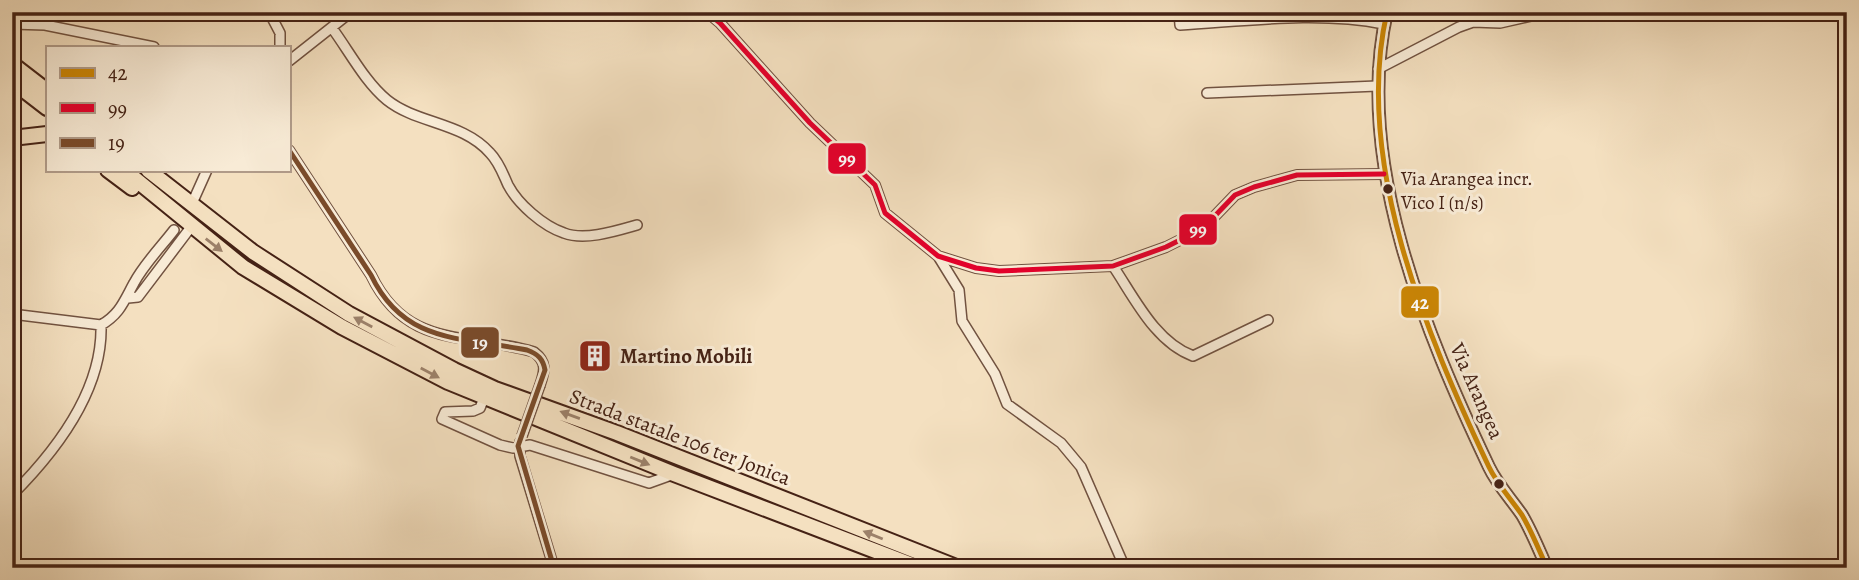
<svg xmlns="http://www.w3.org/2000/svg" width="1859" height="580" font-family="Alegreya,serif">
<rect width="100%" height="100%" fill="#f4e0c0"/>
<filter id="stains"><feTurbulence type="fractalNoise" baseFrequency=".00286" numOctaves="4"/><feColorMatrix values="0 0 0 0 .2 0 0 0 0 .09 0 0 0 0 .02 0 0 0 .5 -.17"/></filter>
<radialGradient id="worn" r=".72"><stop offset=".6" stop-color="#630" stop-opacity="0"/><stop offset="1" stop-color="#630" stop-opacity=".3"/></radialGradient>
<g fill="none" stroke-linecap="round" stroke-linejoin="round">
<defs>
<path id="minor" d="M269,12L280,33V47
M707,12L720,23L810,123L875,185L885,213L938,256L976,268L999,271L1113,266L1166,247L1190,235L1210,221L1235,195L1254,187L1297,175L1384,174
M1179,12L1180,25C1247,21 1317,11 1384,24
M12,24L45,25L154,47
M332,28C349,51 365,82 387,100C417,124 463,122 490,153C499,162 503,174 508,185C518,204 543,226 564,233C585,241 616,231 637,225
M289,61L351,12
M1378,69L1459,27L1473,22L1500,23L1549,12
M1207,93L1377,86
M289,150L371,275C407,350 466,332 534,352C547,362 545,371 540,385
M194,199L207,170
M938,256L959,290L962,321L995,374L1007,404L1061,443L1081,467L1125,568
M1113,266C1134,297 1155,342 1193,356L1268,320
M128,298L138,297L191,227
M12,314L101,325
M101,325C120,314 124,301 134,283C144,264 161,247 174,230
M484,398L480,408L473,411L445,412L442,419L500,445L513,448L530,445L649,483L674,474
M520,442V456L554,568
M12,495C56,451 103,390 101,325"/>
<path id="tertiary" d="M1387,12C1353,160 1426,334 1489,467C1497,484 1511,499 1522,515C1532,532 1539,550 1547,568"/>
<path id="primary" d="M12,64L47,91
M12,81L47,108
M12,138L47,134
M108,170L132,188
M124,170L243,267L342,327L448,382L674,474L920,568
M148,170L253,252L349,314L454,370L495,389L617,433L959,568"/>
</defs>
<use href="#minor" stroke="#715240" stroke-width="12"/>
<use href="#tertiary" stroke="#715240" stroke-width="14"/>
<use href="#primary" stroke="#452215" stroke-width="18"/>
<use href="#minor" stroke="#f8ebd6" stroke-width="9"/>
<use href="#tertiary" stroke="#f8ebd6" stroke-width="10"/>
<use href="#primary" stroke="#f4e0c0" stroke-width="14"/>
<defs>
<path id="minor-bridge" d="M522,436L540,385"/>
</defs>
<use href="#minor-bridge" stroke="#715240" stroke-width="12" stroke-linecap="butt"/>
<use href="#minor-bridge" stroke="#f8ebd6" stroke-width="9"/>
<defs>
<path id="bus-1" d="M1387,12C1353,160 1426,334 1489,467C1497,484 1511,499 1522,515C1532,532 1539,550 1547,568"/>
<path id="bus-2" d="M707,12L720,23L810,123L875,185L885,213L938,256L976,268L999,271L1113,266L1166,247L1190,235L1210,221L1235,195L1254,187L1297,175L1384,174"/>
<path id="bus-3" d="M289,150L371,275C404,344 461,337 527,350C538,354 543,359 545,370L518,446L554,568"/>
</defs>
<use href="#bus-1" stroke="#f8ebd6" stroke-width="10"/>
<use href="#bus-2" stroke="#f8ebd6" stroke-width="10"/>
<use href="#bus-3" stroke="#f8ebd6" stroke-width="10"/>
<use href="#bus-1" stroke="#ca8505" stroke-width="5"/>
<use href="#bus-2" stroke="#e4002b" stroke-width="5"/>
<use href="#bus-3" stroke="#7a4b2a" stroke-width="5"/>
</g>
<defs><path id="oneway-solid" d="M-6-.8H1V-3.2L6.5 0L1 3.2V.8H-6Z" transform="scale(1.75)"/></defs>
<g fill="#9c816a">
<use href="#oneway-solid" transform="translate(214 245) rotate(38)"/>
<use href="#oneway-solid" transform="translate(363 322) rotate(-152)"/>
<use href="#oneway-solid" transform="translate(430 373) rotate(28)"/>
<use href="#oneway-solid" transform="translate(570 415) rotate(-160)"/>
<use href="#oneway-solid" transform="translate(640 461) rotate(22)"/>
<use href="#oneway-solid" transform="translate(873 535) rotate(-158)"/>
</g>
<defs>
<symbol id="building-square" viewBox="-11 -11 22 22"><rect x="-9" y="-9" width="18" height="18" rx="4" fill="#8f2418" stroke="#f8ebd6"/><path d="M-4-6H4V6H1V3H-1V6H-4ZM-2.5-4.3h1.7v1.8h-1.7ZM.8-4.3h1.7v1.8H.8ZM-2.5-1h1.7V.8h-1.7ZM.8-1h1.7V.8H.8Z" fill="#fff"/></symbol>
</defs>
<g fill-rule="evenodd">
<use href="#building-square" x="576" y="337" width="38" height="38"/>
</g>
<g fill="#452215" stroke="#f8ebd6" stroke-width="2.5">
<circle cx="1388" cy="189" r="6"/>
<circle cx="1499" cy="484" r="6"/>
</g>
<g text-anchor="middle" stroke-width="6" stroke-linejoin="round" paint-order="stroke">
<g font-size="19" fill="#452215" stroke="#f8ebd6" text-anchor="start">
<text x="1401" y="185">Via Arangea incr.<tspan x="1401" dy="24">Vico I (n/s)</tspan></text>
</g>
<g font-size="21" font-weight="bold" fill="#452215" stroke="#f8ebd6" text-anchor="start">
<text x="620" y="363">Martino Mobili</text>
</g>
<g font-size="21" fill="#452215" stroke="#f8ebd6">
<text transform="translate(1477 391) rotate(66)" y="7">Via Arangea</text>
<text transform="translate(680 437) rotate(21)" y="7">Strada statale 106 ter Jonica</text>
</g>
</g>
<g stroke="#f8ebd6" stroke-width="2.5">
<rect x="827" y="142" width="40" height="33" rx="7" fill="#e4002b"/>
<rect x="1178" y="213" width="40" height="33" rx="7" fill="#e4002b"/>
<rect x="1400" y="285" width="40" height="34" rx="7" fill="#ca8505"/>
<rect x="460" y="326" width="40" height="33" rx="7" fill="#7a4b2a"/>
</g>
<g font-size="19" text-anchor="middle" font-weight="bold" fill="#fff">
<text x="847" y="165">99</text>
<text x="1198" y="236">99</text>
<text x="1420" y="309">42</text>
<text x="480" y="349">19</text>
</g>
<rect width="1859" height="580" fill="none" stroke="#f4e0c0" stroke-width="42"/>
<rect x="14" y="14" width="1831" height="552" fill="none" stroke="#452215" stroke-width="3.5"/>
<rect x="21" y="21" width="1817" height="538" fill="none" stroke="#452215" stroke-width="2"/>
<rect x="46" y="46" width="245" height="126" fill="#f8ebd6" stroke="#b09b89" stroke-width="2"/>
<rect x="60" y="68" width="35" height="10" fill="#ca8505" stroke="#b09b89" stroke-width="2"/>
<text x="108" y="80" font-size="21" fill="#452215">42</text>
<rect x="60" y="103" width="35" height="10" fill="#e4002b" stroke="#b09b89" stroke-width="2"/>
<text x="108" y="116" font-size="21" fill="#452215">99</text>
<rect x="60" y="138" width="35" height="10" fill="#7a4b2a" stroke="#b09b89" stroke-width="2"/>
<text x="108" y="150" font-size="21" fill="#452215">19</text>
<rect width="100%" height="100%" filter="url(#stains)"/>
<rect width="100%" height="100%" fill="url(#worn)"/>
</svg>
